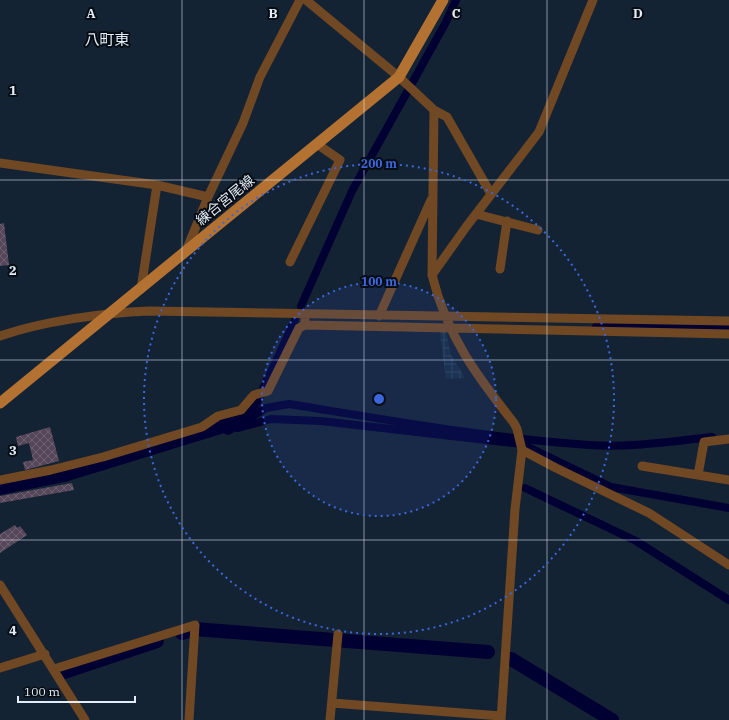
<svg xmlns="http://www.w3.org/2000/svg" width="729" height="720" font-family="'IBM Plex Serif','Noto Sans JP',serif">
<defs>
<pattern id="industrial-grid" width="8" height="8" patternUnits="userSpaceOnUse"><rect width="8" height="8" fill="#182d42"/><path d="M0 4h8M4 0v8" fill="none" stroke="#2e4255"/></pattern>
<pattern id="building-cross-hatch" width="8" height="8" patternUnits="userSpaceOnUse"><rect width="8" height="8" fill="#56465a"/><path d="M0 0l8 8M0 8l8-8" fill="none" stroke="#6e6172"/></pattern>
</defs>
<rect width="100%" height="100%" fill="#142334"/>
<path fill="url(#industrial-grid)" d="M440,332H446L451,355L465,378L446,379Z"/>
<g fill="none" stroke-linecap="round" stroke-linejoin="round">
<path stroke="#003" stroke-width="8" d="M301,306L352,191L446,22L456,0
M596,327L729,329
M236,421L256,404L295,320
M220,427L228,431L266,408L289,404C388,420 488,438 589,445C630,448 672,441 712,437
M238,428L271,419L321,421L522,444L611,487L729,508
M525,488L636,541L729,600"/>
<path stroke="#003" stroke-width="14" d="M0,488L64,475L220,427L236,421
M182,633L194,629L488,652
M511,659L612,720
M64,672L157,641"/>
</g>
<path fill="url(#building-cross-hatch)" d="M4,223L9,265L0,266V224Z
M50,427L59,461L25,470L23,462L33,460L29,443L18,446L16,437Z
M72,483L74,490L0,503V496Z
M15,525L17,528L20,526L27,535L0,553V534Z"/>
<g fill="none" stroke-linecap="round" stroke-linejoin="round">
<path stroke="#704823" stroke-width="9" d="M306,0L399,77L434,110L447,117L491,194
M434,110L432,275C447,336 476,375 514,423L517,429L522,450L515,509L501,720
M0,163L157,185L208,197
M476,214L538,230
M186,251L208,197L243,123L260,77L300,0
M290,262L340,160L317,144
M500,269L507,221
M432,275L466,227L539,132L593,0
M141,289L157,185
M305,315V325L729,334
M379,316L431,200
M0,336C44,321 102,313 149,311L729,321
M522,450L556,468L649,513L729,565
M642,466L729,480
M698,475L704,442L729,439
M0,480L51,470L103,457L202,427L218,416L241,410L254,395L268,391L299,328L305,325
M0,585L85,720
M0,668L45,654
M54,669L195,625L189,720
M332,703L501,716
M330,720L338,634"/>
<path stroke="#b37132" stroke-width="11" d="M0,403L399,77L443,0"/>
</g>
<path fill="none" stroke="#e3edf8" stroke-width="1" stroke-opacity="0.55" d="M182,0V720M364,0V720M547,0V720M0,180H729M0,360H729M0,540H729"/>
<circle cx="379" cy="399" r="117" fill="#3b66dd" fill-opacity=".12"/>
<g fill="none" stroke="#3b66dd" stroke-width="2" stroke-dasharray="2 4">
<circle cx="379" cy="399" r="117"/>
<circle cx="379" cy="399" r="235"/>
</g>
<g text-anchor="middle" stroke-width="4" stroke-linejoin="round" paint-order="stroke">
<g font-size="14" fill="#e3edf8" stroke="#060c13">
<text transform="translate(225 200) rotate(-39)" y="5">練合宮尾線</text>
</g>
<g font-size="15" fill="#e3edf8" stroke="#060c13">
<text x="107" y="45">八町東</text>
</g>
</g>
<g font-size="13" text-anchor="middle" font-weight="bold" fill="#e3edf8" stroke="#060c13" stroke-width="4" stroke-linejoin="round" paint-order="stroke">
<text x="91" y="18">A</text>
<text x="273" y="18">B</text>
<text x="456" y="18">C</text>
<text x="638" y="18">D</text>
<text x="13" y="95">1</text>
<text x="13" y="275">2</text>
<text x="13" y="455">3</text>
<text x="13" y="635">4</text>
</g>
<circle cx="379" cy="399" r="6" fill="#3b66dd" stroke="#060c13" stroke-width="2"/>
<g font-size="12" text-anchor="middle" font-weight="bold" fill="#3b66dd" stroke="#060c13" stroke-width="4" stroke-linejoin="round" paint-order="stroke">
<text x="379" y="168">200 m</text>
<text x="379" y="286">100 m</text>
</g>
<path d="M18 696v6h117v-6" fill="none" stroke="#e3edf8" stroke-width="2"/>
<text x="24" y="696" font-size="12" fill="#e3edf8" stroke="#060c13" stroke-width="3" paint-order="stroke">100 m</text>
</svg>
